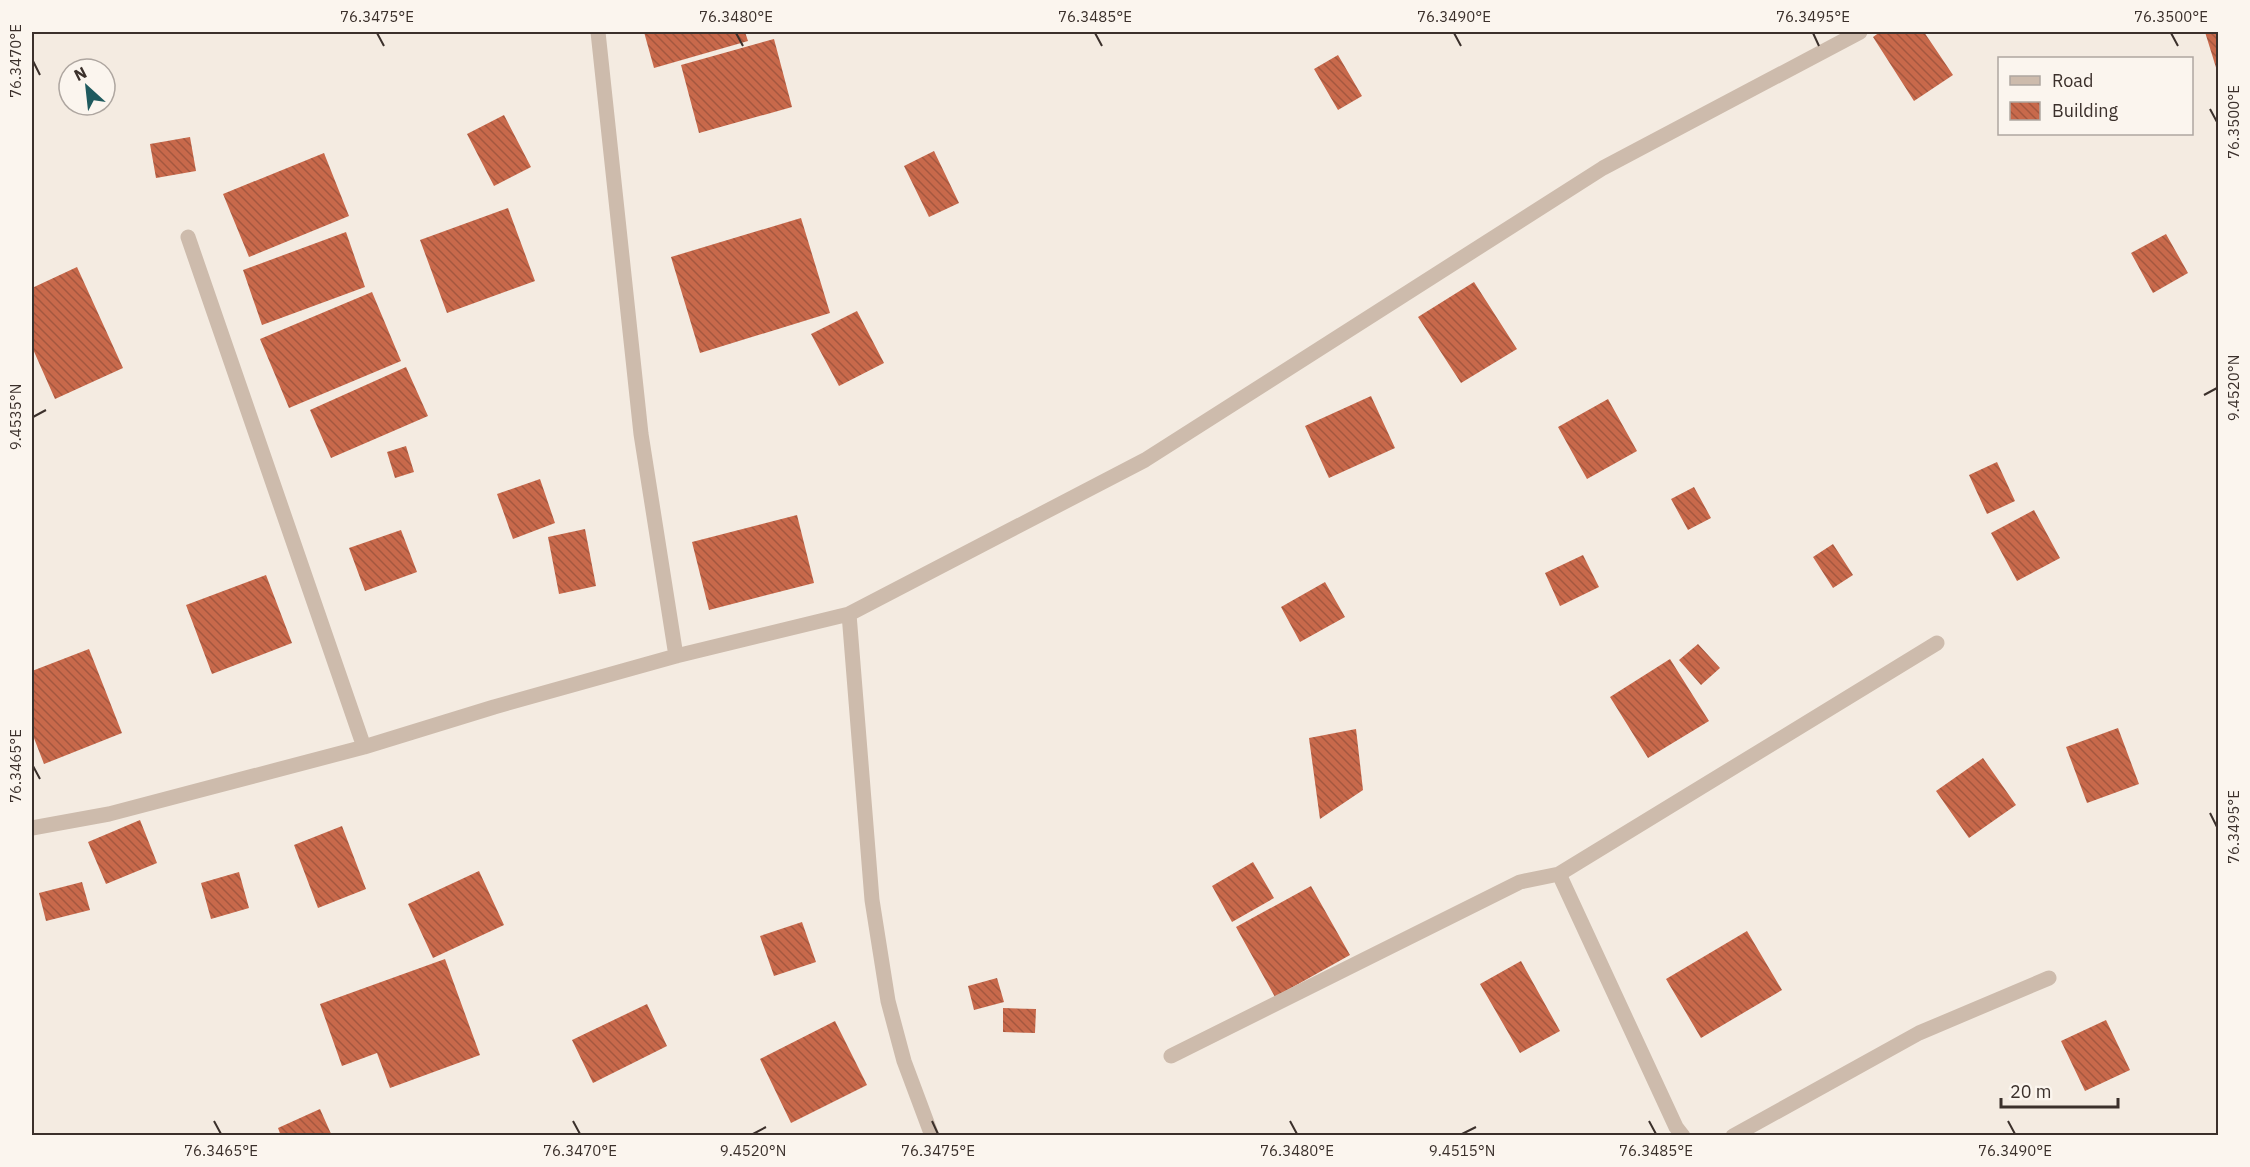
<svg xmlns="http://www.w3.org/2000/svg" width="2250" height="1167" font-family="'IBM Plex Sans',sans-serif">
<defs>
<pattern id="building-back-hatch" width="6" height="6" patternUnits="userSpaceOnUse" patternTransform="scale(1.5)"><rect width="6" height="6" fill="#c8694b"/><path d="M-1 5l2 2M0 0l6 6M5-1l2 2" fill="none" stroke="#a4573f"/></pattern>
</defs>
<rect width="100%" height="100%" fill="#f4ebe1"/>
<path fill="url(#building-back-hatch)" d="M644,32H745L748,41L654,68Z
M1880,32H1924L1953,75L1914,101L1873,37Z
M2205,32H2218V74Z
M774,39L792,107L699,133L681,65Z
M1338,55L1362,96L1338,110L1314,69Z
M504,115L531,167L494,186L467,134Z
M190,137L196,171L156,178L150,144Z
M934,151L959,203L929,217L904,166Z
M324,153L349,216L249,257L223,194Z
M508,208L535,281L447,313L420,240Z
M801,218L830,313L700,353L671,257Z
M346,232L365,287L262,325L243,270Z
M2166,234L2188,273L2153,293L2131,253Z
M77,267L123,368L55,399L32,347V288Z
M1474,282L1517,349L1461,383L1418,317Z
M372,292L401,361L289,408L260,339Z
M857,311L884,363L839,386L811,334Z
M406,367L428,416L331,458L310,410Z
M1371,396L1395,448L1329,478L1305,426Z
M1608,399L1637,451L1587,479L1558,427Z
M406,446L414,472L395,478L387,452Z
M1997,462L2015,501L1987,514L1969,475Z
M540,479L555,523L513,539L497,494Z
M1694,487L1711,518L1688,530L1671,499Z
M2034,510L2060,558L2017,581L1991,533Z
M797,515L814,583L709,610L692,542Z
M585,529L596,586L559,594L548,537Z
M401,530L417,572L365,591L349,548Z
M1833,544L1853,575L1833,588L1813,557Z
M1583,555L1599,587L1560,606L1545,573Z
M266,575L292,643L212,674L186,605Z
M1325,582L1345,617L1300,642L1281,607Z
M1698,644L1720,668L1701,685L1679,660Z
M89,649L122,733L44,764L32,733V671Z
M1670,659L1709,721L1648,758L1610,697Z
M2118,728L2139,784L2087,803L2066,747Z
M1356,729L1363,790L1320,819L1309,738Z
M1983,758L2016,805L1969,838L1936,791Z
M140,820L157,863L106,884L88,842Z
M342,826L366,889L318,908L294,845Z
M1253,862L1274,898L1232,922L1212,886Z
M479,871L504,925L433,958L408,904Z
M239,872L249,908L211,919L201,883Z
M82,882L90,910L46,921L39,893Z
M1311,886L1350,955L1275,997L1236,927Z
M802,922L816,962L774,976L760,936Z
M1747,931L1782,990L1701,1038L1666,979Z
M445,959L480,1055L390,1088L377,1053L342,1066L320,1004Z
M1521,961L1560,1031L1520,1053L1480,984Z
M997,978L1004,1002L974,1010L968,986Z
M647,1004L667,1046L593,1083L572,1040Z
M1003,1008L1036,1009L1035,1033L1003,1032Z
M2106,1020L2130,1070L2085,1091L2061,1041Z
M835,1021L867,1085L791,1123L760,1059Z
M320,1109L332,1136H281L278,1128Z"/>
<g fill="none" stroke-linecap="round" stroke-linejoin="round">
<path stroke="#cdbbac" stroke-width="15" d="M598,32L641,434L676,656
M188,237L364,747
M849,614L872,900L888,1001L904,1061L932,1136
M32,828L109,814L364,747L494,707L676,656L849,614L1145,460L1603,168L1860,32
M1559,874L1676,1127L1683,1136
M1171,1056L1520,882L1559,874L1937,643
M1733,1136L1919,1033L2049,978"/>
</g>
<path fill="none" stroke="#3b302b" stroke-width="2" d="M377,33L384,46M736,33L743,46M1095,33L1102,46M1454,33L1461,46M1813,33L1819,46M2171,33L2178,46M33,61L40,75M2210,109L2217,122M2204,395L2217,388M33,417L46,410M33,766L40,779M2210,813L2217,827M214,1121L221,1134M573,1121L580,1134M932,1121L938,1134M1290,1121L1297,1134M1649,1121L1656,1134M2008,1121L2015,1134M753,1134L766,1127M1462,1134L1476,1127"/>
<rect width="2250" height="1167" fill="none" stroke="#fbf5ee" stroke-width="66"/>
<rect x="1998" y="57" width="195" height="78" fill="#fbf5ee" stroke="#aea6a0" stroke-width="1.5"/>
<rect x="2010" y="76" width="30" height="9" fill="#cdbbac" stroke="#aea6a0" stroke-width="1.5"/>
<text x="2052" y="87" font-size="18" fill="#3b302b">Road</text>
<rect x="2010" y="102" width="30" height="18" fill="url(#building-back-hatch)" stroke="#aea6a0" stroke-width="1.5"/>
<text x="2052" y="117" font-size="18" fill="#3b302b">Building</text>
<g transform="translate(87 87) rotate(333)"><circle r="28" fill="#fbf5ee" stroke="#aea6a0" stroke-width="1.5"/>
<path d="M0-4.5L10 22L0 15L-10 22Z" fill="#1f5a5e"/>
<text y="-9" font-size="16" font-weight="bold" text-anchor="middle" fill="#3b302b">N</text>
</g>
<path d="M2001 1098v9h117v-9" fill="none" stroke="#3b302b" stroke-width="3"/>
<text x="2010" y="1098" font-size="18" fill="#3b302b" stroke="#fbf5ee" stroke-width="4.5" paint-order="stroke">20 m</text>
<rect x="33" y="33" width="2184" height="1101" fill="none" stroke="#3b302b" stroke-width="2"/>
<g font-size="15" text-anchor="middle" fill="#3b302b">
<text x="377" y="22">76.3475°E</text>
<text x="736" y="22">76.3480°E</text>
<text x="1095" y="22">76.3485°E</text>
<text x="1454" y="22">76.3490°E</text>
<text x="1813" y="22">76.3495°E</text>
<text x="2171" y="22">76.3500°E</text>
<text transform="translate(16 61) rotate(-90)" y="5">76.3470°E</text>
<text transform="translate(2234 122) rotate(-90)" y="5">76.3500°E</text>
<text transform="translate(2234 388) rotate(-90)" y="5">9.4520°N</text>
<text transform="translate(16 417) rotate(-90)" y="5">9.4535°N</text>
<text transform="translate(16 766) rotate(-90)" y="5">76.3465°E</text>
<text transform="translate(2234 827) rotate(-90)" y="5">76.3495°E</text>
<text x="221" y="1156">76.3465°E</text>
<text x="580" y="1156">76.3470°E</text>
<text x="753" y="1156">9.4520°N</text>
<text x="938" y="1156">76.3475°E</text>
<text x="1297" y="1156">76.3480°E</text>
<text x="1462" y="1156">9.4515°N</text>
<text x="1656" y="1156">76.3485°E</text>
<text x="2015" y="1156">76.3490°E</text>
</g>
</svg>
